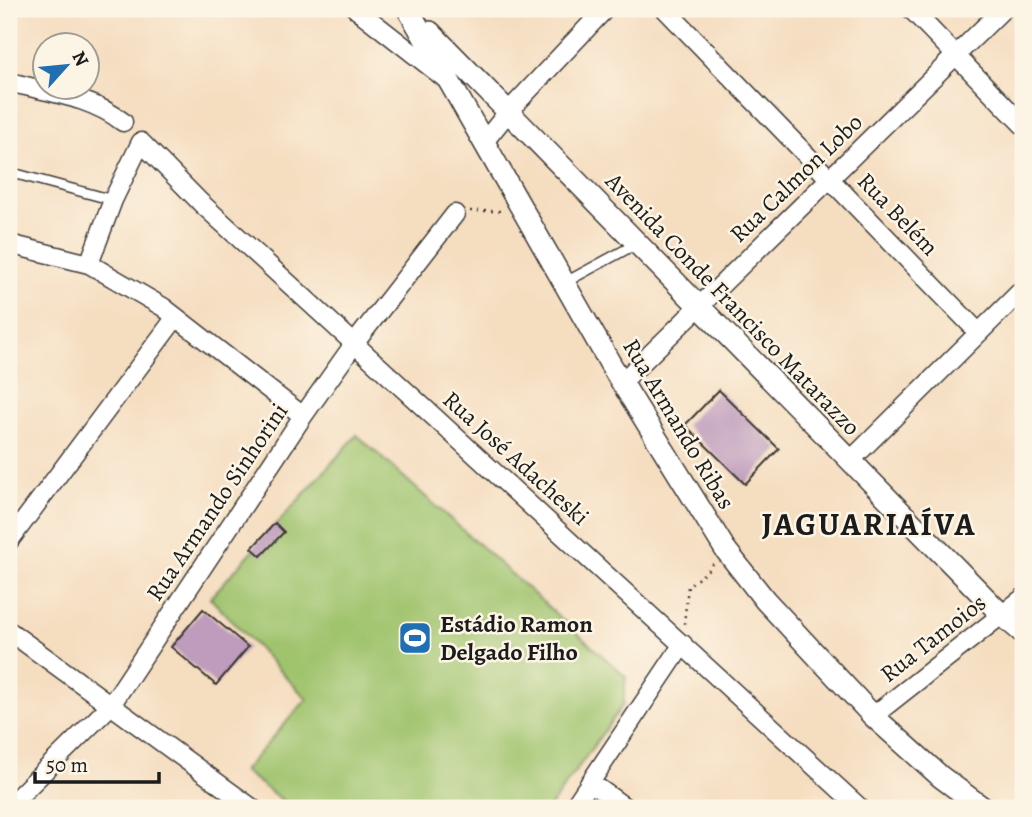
<svg xmlns="http://www.w3.org/2000/svg" width="1032" height="817" font-family="Alegreya,serif">
<rect width="100%" height="100%" fill="#fcf5e5"/>
<filter id="ink" filterUnits="userSpaceOnUse"><feTurbulence type="fractalNoise" baseFrequency=".0143" numOctaves="2"/><feDisplacementMap in="SourceGraphic" scale="14" xChannelSelector="R" yChannelSelector="G"/><feConvolveMatrix kernelMatrix="1 2 1 2 8 2 1 2 1" color-interpolation-filters="sRGB"/></filter>
<filter id="wash" filterUnits="userSpaceOnUse"><feTurbulence type="fractalNoise" baseFrequency=".00686" numOctaves="4" result="noise"/><feDisplacementMap in="SourceGraphic" scale="28" xChannelSelector="R" yChannelSelector="G"/><feGaussianBlur stdDeviation="1.57" result="paint"/><feColorMatrix in="noise" values="0 0 0 0 0 0 0 0 0 0 0 0 0 0 0 0 0 1.4 0 .05"/><feComposite in="paint" operator="in"/></filter>
<g filter="url(#wash)">
<rect width="100%" height="100%" fill="#f5ddc0"/>
<path fill="#a0c46e" stroke="#5e7045" stroke-width="2" d="M357,435L626,677L623,705L549,808H293L243,771L307,699L210,598Z"/>
<g id="blocks">
<path fill="#bf9cbd" d="M719,390L779,449L745,484L685,425Z
M275,523L284,532L261,556L252,548Z
M203,609L248,647L216,685L171,647Z"/>
</g>
</g>
<g filter="url(#ink)">
<use href="#blocks" fill-opacity="0" stroke="#3d3935" stroke-width="2"/>
<g fill="none" stroke-linecap="round" stroke-linejoin="round">
<defs>
<path id="service" d="M9,172L113,200
M564,283L636,244"/>
<path id="minor" d="M356,9L447,80
M665,9L979,333
M911,9L1023,125
M9,82C47,92 92,97 123,122
M484,142L508,112L605,9
M9,244L89,264L163,307L303,416
M89,264L113,200L141,142L201,203L860,808
M622,382L1003,9
M850,461L1023,289
M9,541L176,317
M9,631L252,808
M873,716L1023,598
M590,782L626,808
M9,806L111,705L303,416L354,344L455,214
M573,808L683,644"/>
<path id="tertiary" d="M408,9L611,365L725,549L765,600L873,716L941,777L983,808
M430,32L1002,615L1023,633"/>
</defs>
<use href="#service" stroke="#3d3935" stroke-width="12"/>
<use href="#minor" stroke="#3d3935" stroke-width="21"/>
<use href="#tertiary" stroke="#3d3935" stroke-width="24"/>
<path stroke="#3d3935" stroke-width="2.5" stroke-dasharray="2 5" stroke-linecap="butt" d="M470,211H502
M684,624L688,586L705,573L714,563"/>
<use href="#service" stroke="#fff" stroke-width="9"/>
<use href="#minor" stroke="#fff" stroke-width="18"/>
<use href="#tertiary" stroke="#fff" stroke-width="21"/>
</g>
</g>
<defs>
<symbol id="stadium-square" viewBox="-11 -11 22 22"><rect x="-9" y="-9" width="18" height="18" rx="4" fill="#1f6fb2" stroke="#fcf5e5"/><path d="M0-5a6.5 5 0 1 0 0 10a6.5 5 0 1 0 0-10ZM-3.5-1.8h7v3.6h-7Z" fill="#fff"/></symbol>
</defs>
<g fill-rule="evenodd">
<use href="#stadium-square" x="396" y="619" width="38" height="38"/>
</g>
<g text-anchor="middle" stroke-width="5" stroke-linejoin="round" paint-order="stroke">
<g font-size="24" fill="#1c1c1c" stroke="#fcf5e5">
<text transform="translate(796 178) rotate(-44)" y="8">Rua Calmon Lobo</text>
<text transform="translate(898 214) rotate(46)" y="8">Rua Belém</text>
<text transform="translate(733 304) rotate(46)" y="8">Avenida Conde Francisco Matarazzo</text>
<text transform="translate(679 424) rotate(59)" y="8">Rua Armando Ribas</text>
<text transform="translate(516 458) rotate(42)" y="8">Rua José Adacheski</text>
<text transform="translate(217 502) rotate(-56)" y="8">Rua Armando Sinhorini</text>
<text transform="translate(933 638) rotate(-38)" y="8">Rua Tamoios</text>
</g>
<g font-size="24" font-weight="bold" fill="#1c1c1c" stroke="#fcf5e5" text-anchor="start">
<text x="440" y="632">Estádio Ramon<tspan x="440" dy="28">Delgado Filho</tspan></text>
</g>
<g font-size="32" font-weight="bold" letter-spacing="2" fill="#1c1c1c" stroke="#fcf5e5">
<text x="869" y="535">JAGUARIAÍVA</text>
</g>
</g>
<rect width="1032" height="817" fill="none" stroke="#fcf5e5" stroke-width="35"/>
<g transform="translate(66 66) rotate(63)"><circle r="33" fill="#fcf5e5" stroke="#a29e95" stroke-width="2"/>
<path d="M0-5L12 26L0 18L-12 26Z" fill="#1f6fb2"/>
<text y="-10" font-size="19" font-weight="bold" text-anchor="middle" fill="#1c1c1c">N</text>
</g>
<path d="M35 772v10h124v-10" fill="none" stroke="#1c1c1c" stroke-width="3.5"/>
<text x="46" y="772" font-size="21" fill="#1c1c1c" stroke="#fcf5e5" stroke-width="5" paint-order="stroke">50 m</text>
</svg>
